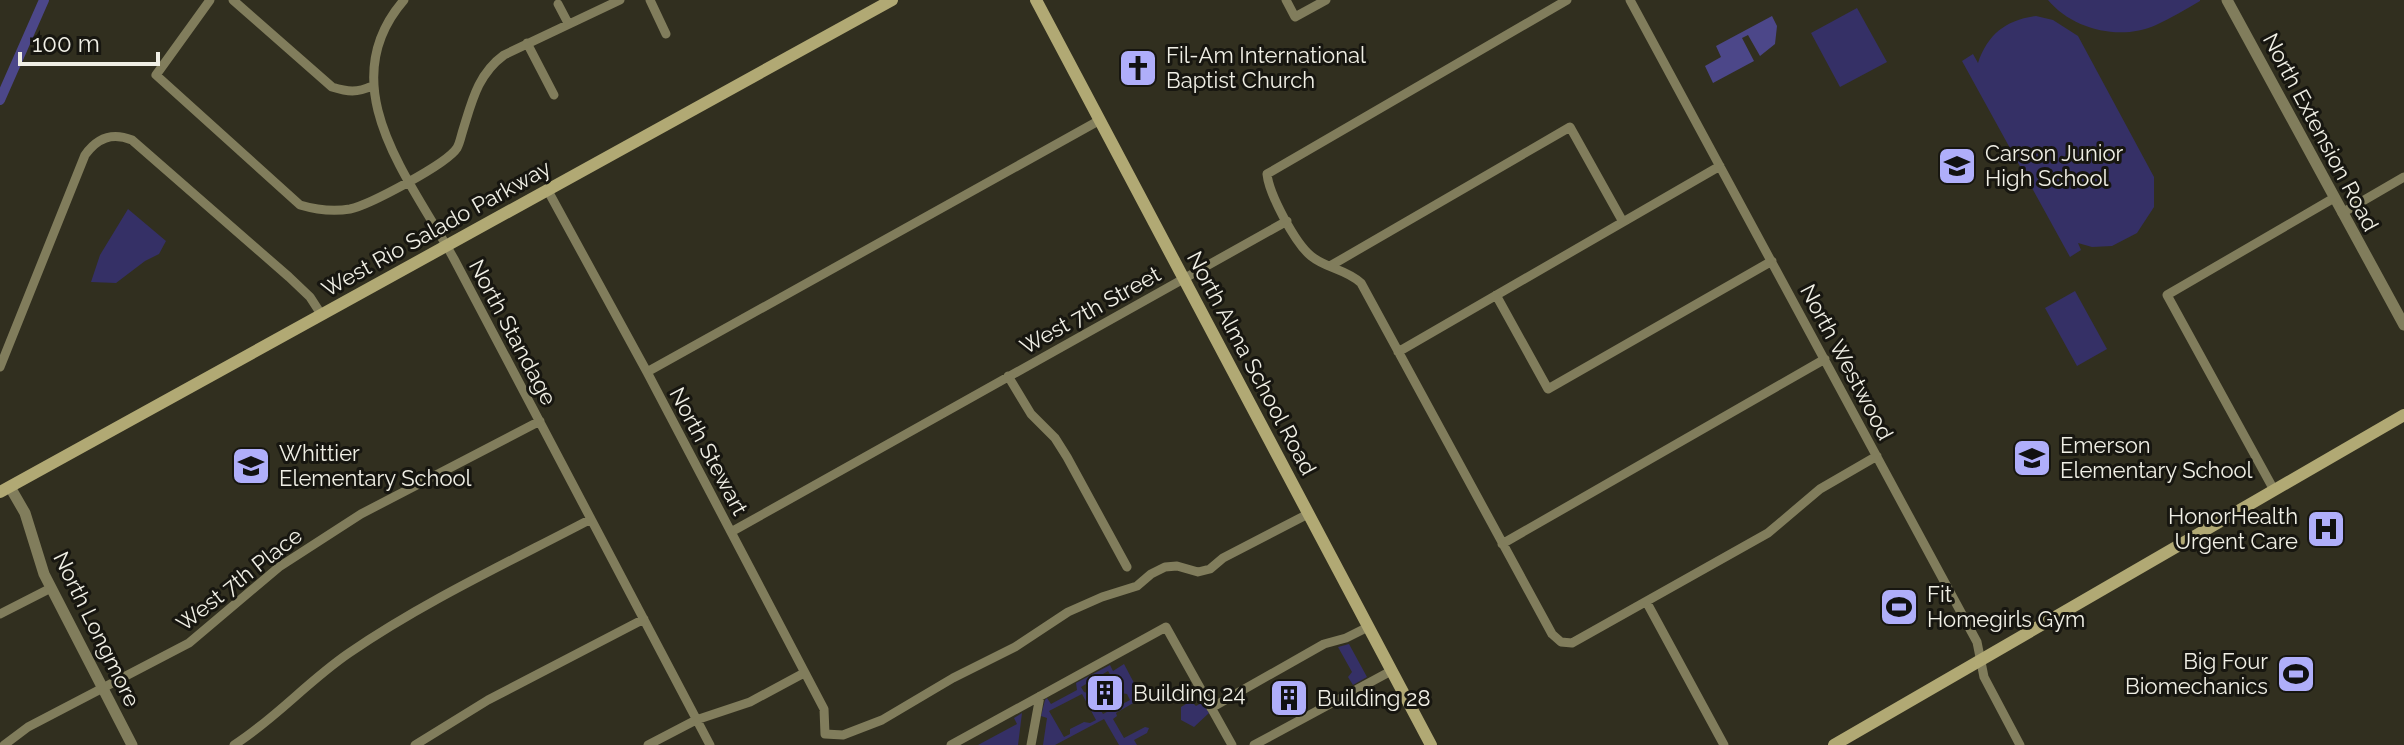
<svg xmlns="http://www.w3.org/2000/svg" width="2404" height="745" font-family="Raleway,sans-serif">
<rect width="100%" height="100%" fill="#312f1f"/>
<path fill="#353066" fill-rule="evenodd" d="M2048,0H2200V1C2186,9 2171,18 2156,25C2121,41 2073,30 2048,0Z
M1857,8L1887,62L1840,87L1811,33Z
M2036,16L2053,20L2078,36L2154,177V207L2137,233L2112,246L2092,247L2078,243L2081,250L2070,257L1962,61L1973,54L1978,63C1988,34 2006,20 2036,16Z
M128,209L166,241L159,254L145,261L116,283L91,282L100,255Z
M2075,291L2107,349L2077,366L2045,308Z
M1349,644L1367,677L1353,685L1348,677L1352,672L1338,647Z
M1124,664L1142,698L1116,713L1117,716L1113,719L1124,738L1145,727L1149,728L1147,733L1134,740L1137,745H1119L1104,719L1055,745H1043L1047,718L1041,716L1045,700L1047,698L1051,704L1077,690L1076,683L1110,665L1113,671ZM1108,671L1121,693L1127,694L1130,700L1103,714L1091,694L1084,692L1081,687ZM1082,694L1096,720L1090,723L1084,722L1070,729V734L1064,737L1049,711Z
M1191,701L1196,706L1203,702L1209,713L1194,727L1181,720V707Z
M1022,713L1018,745H978L1017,724L1014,718Z"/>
<path fill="#4c4789" d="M1772,16L1777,26L1775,44L1760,56L1748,35L1742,38L1754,61L1713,83L1705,66L1721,57L1716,46Z"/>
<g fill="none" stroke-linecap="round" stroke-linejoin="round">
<path stroke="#4c4789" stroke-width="10" d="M0,100L44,0"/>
<path stroke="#817d5c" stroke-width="9" d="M210,0L156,75L300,205C317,210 333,212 350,209C369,205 447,164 457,148C460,143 461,136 463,130C472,101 478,74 504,55L620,0
M233,0L332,87C348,92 357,93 372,86
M404,0C329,86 411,180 454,259L710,745
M650,0L666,34
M1286,0L1295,17L1326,0
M1567,0L1267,174C1269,194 1295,243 1311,256C1327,269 1346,269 1361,283L1552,634L1561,642L1572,643L1768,533L1820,489L1877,456
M1630,0L1977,642L1984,677L2020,745
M558,4L568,23
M527,43L554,95
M547,189L647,372L824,709L825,734L843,735L882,720L953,678L1015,647L1068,612L1102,597L1137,586L1151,574L1165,567L1177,566L1198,572L1210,569L1223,558L1308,514
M2342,213L2404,177
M1330,266L1570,127L1623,222
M1496,295L1548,389L1772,261
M1398,352L1720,166
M0,367L85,155C97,138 112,132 132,140L289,277L310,297L321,314
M647,372L1100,120
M1008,376L1031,414L1055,438L1067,457L1127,567
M2274,490L2167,295L2334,198
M731,532L1287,221
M1502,544L1825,359
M1647,603L1724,745
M0,614L51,588
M1211,708L1324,644L1346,638L1368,627
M4,745L28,727L189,643L279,567L361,514L540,421
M234,745C275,719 308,681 349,653C425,601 509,562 591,519
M415,745L488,700L644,619
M648,745L696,720L750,702L804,673
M951,745L1166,627L1232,745
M1031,745L1040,696
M1254,745L1391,671"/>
<path stroke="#817d5c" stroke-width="11" d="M2227,0L2404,325
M10,487L25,513L44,574L132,745"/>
<path stroke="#b1a974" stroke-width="12" d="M1036,0L1431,745
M0,492L892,0
M1834,745L2404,415"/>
</g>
<defs>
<symbol id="church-square" viewBox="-11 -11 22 22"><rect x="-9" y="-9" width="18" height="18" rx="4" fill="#afaefa" stroke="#171610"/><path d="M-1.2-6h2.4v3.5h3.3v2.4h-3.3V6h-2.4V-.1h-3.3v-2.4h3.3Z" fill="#111"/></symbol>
<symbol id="school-square" viewBox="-11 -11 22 22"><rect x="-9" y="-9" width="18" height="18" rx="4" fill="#afaefa" stroke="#171610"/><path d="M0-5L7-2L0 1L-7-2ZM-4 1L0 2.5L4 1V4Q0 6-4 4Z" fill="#111"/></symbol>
<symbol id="hospital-square" viewBox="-11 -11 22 22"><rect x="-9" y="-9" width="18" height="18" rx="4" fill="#afaefa" stroke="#171610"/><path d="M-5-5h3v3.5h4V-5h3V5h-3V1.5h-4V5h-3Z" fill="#111"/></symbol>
<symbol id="stadium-square" viewBox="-11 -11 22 22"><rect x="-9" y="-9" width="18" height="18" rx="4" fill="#afaefa" stroke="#171610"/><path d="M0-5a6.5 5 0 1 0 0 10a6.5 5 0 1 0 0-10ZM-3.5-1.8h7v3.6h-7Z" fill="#111"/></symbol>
<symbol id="building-square" viewBox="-11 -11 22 22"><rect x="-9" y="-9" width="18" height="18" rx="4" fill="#afaefa" stroke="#171610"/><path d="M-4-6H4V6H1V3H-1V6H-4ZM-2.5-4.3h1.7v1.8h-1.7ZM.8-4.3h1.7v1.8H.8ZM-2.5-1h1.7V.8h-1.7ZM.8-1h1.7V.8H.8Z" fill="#111"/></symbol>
</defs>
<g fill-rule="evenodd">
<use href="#church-square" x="1116" y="46" width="44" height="44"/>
<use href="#school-square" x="1935" y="144" width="44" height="44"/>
<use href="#school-square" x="2010" y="436" width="44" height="44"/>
<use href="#school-square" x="229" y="444" width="44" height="44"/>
<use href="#hospital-square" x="2304" y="507" width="44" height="44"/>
<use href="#stadium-square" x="1877" y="585" width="44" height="44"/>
<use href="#stadium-square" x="2274" y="652" width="44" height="44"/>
<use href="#building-square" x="1083" y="671" width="44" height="44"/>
<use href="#building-square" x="1267" y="676" width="44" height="44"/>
</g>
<g text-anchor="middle" stroke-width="6" stroke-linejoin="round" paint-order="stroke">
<g font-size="22" fill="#f0efe5" stroke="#171610" text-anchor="start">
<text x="1166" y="63">Fil-Am International<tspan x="1166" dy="25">Baptist Church</tspan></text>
<text x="1985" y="161">Carson Junior<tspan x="1985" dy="25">High School</tspan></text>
<text x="2060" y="453">Emerson<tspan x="2060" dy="25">Elementary School</tspan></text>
<text x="279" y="461">Whittier<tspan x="279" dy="25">Elementary School</tspan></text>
<text x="2298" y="524" text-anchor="end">HonorHealth<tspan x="2298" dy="25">Urgent Care</tspan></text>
<text x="1927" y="602">Fit<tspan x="1927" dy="25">Homegirls Gym</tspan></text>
<text x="2268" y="669" text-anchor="end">Big Four<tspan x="2268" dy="25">Biomechanics</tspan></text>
<text x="1133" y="701">Building 24</text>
<text x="1317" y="706">Building 28</text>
</g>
<g font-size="22" fill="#f0efe5" stroke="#171610">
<text transform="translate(2321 132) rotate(62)" y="8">North Extension Road</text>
<text transform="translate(436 228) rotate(-29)" y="8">West Rio Salado Parkway</text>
<text transform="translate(1090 310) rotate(-29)" y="8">West 7th Street</text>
<text transform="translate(513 332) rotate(62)" y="8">North Standage</text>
<text transform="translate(1847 362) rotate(62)" y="8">North Westwood</text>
<text transform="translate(1252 363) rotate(62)" y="8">North Alma School Road</text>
<text transform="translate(709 451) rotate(62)" y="8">North Stewart</text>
<text transform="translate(239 579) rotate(-38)" y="8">West 7th Place</text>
<text transform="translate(97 629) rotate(64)" y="8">North Longmore</text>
</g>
</g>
<path d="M20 52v12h138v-12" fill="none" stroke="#f0efe5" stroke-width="4"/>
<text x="32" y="52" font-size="24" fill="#f0efe5" stroke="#171610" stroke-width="6" paint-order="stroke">100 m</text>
</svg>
